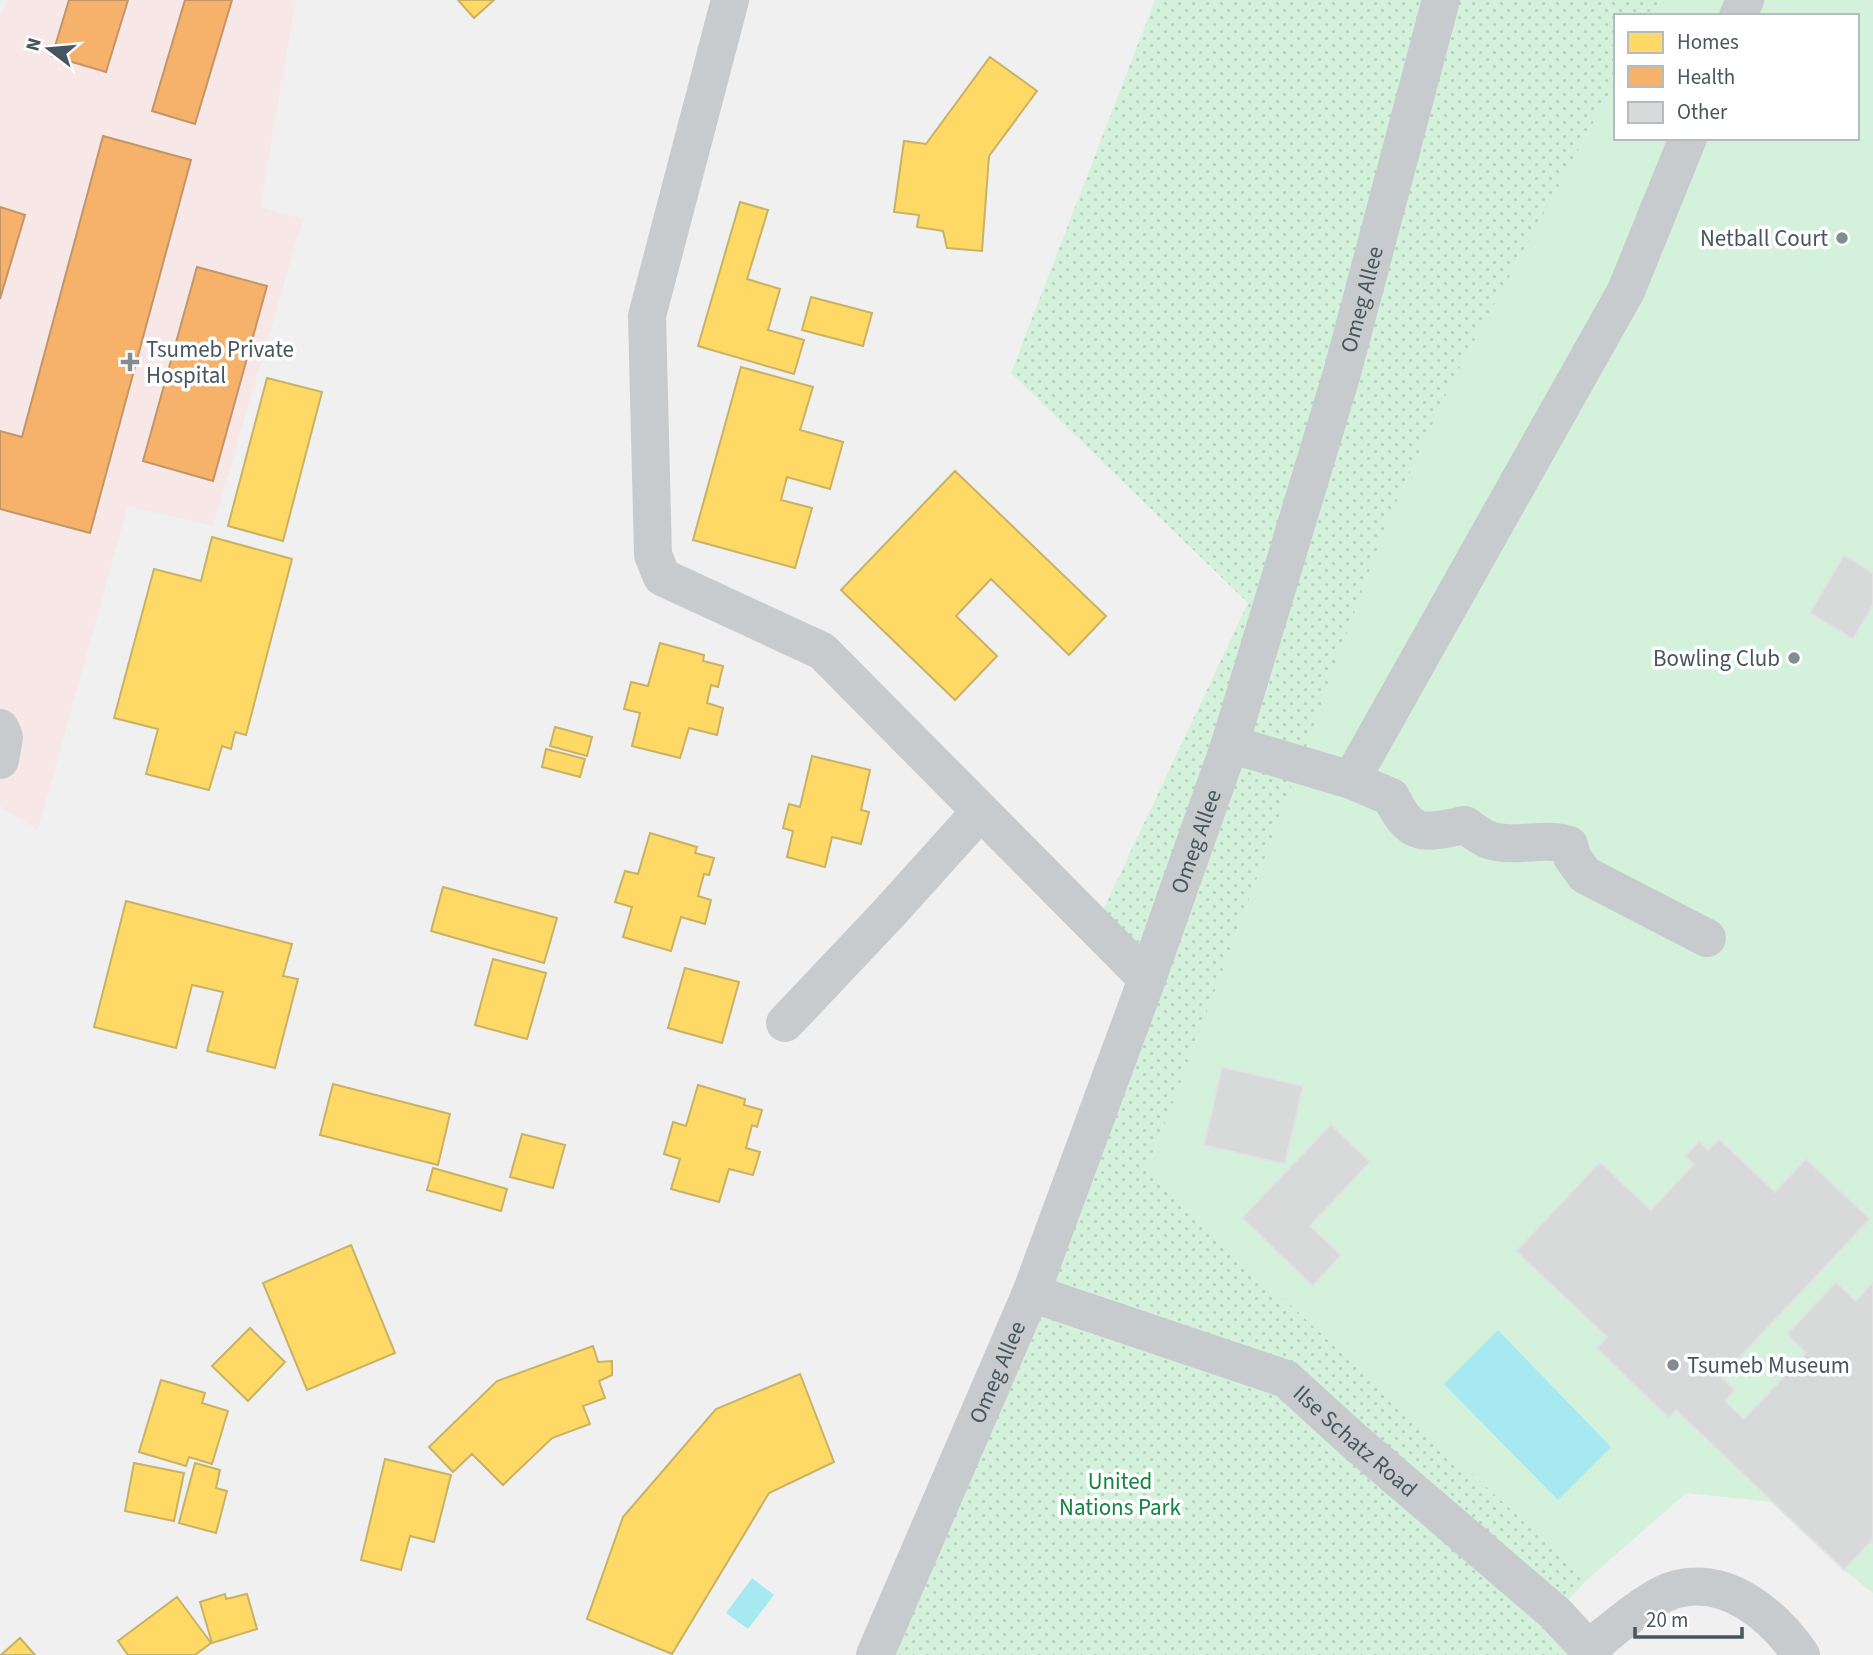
<svg xmlns="http://www.w3.org/2000/svg" width="1873" height="1655" font-family="'Source Sans 3',sans-serif">
<defs>
<pattern id="park-dots" width="8" height="8" patternUnits="userSpaceOnUse" patternTransform="scale(1.75)"><rect width="8" height="8" fill="#d4f1dc"/><path d="M2 2h.1M6 6h.1" fill="none" stroke="#b7d1bf" stroke-width="1.8" stroke-linecap="round"/></pattern>
</defs>
<rect width="100%" height="100%" fill="#f1f0f0"/>
<path fill="#f7e7e7" d="M7,0H296L260,207L303,219L213,526L128,506L38,830L0,806V17Z"/>
<path fill="url(#park-dots)" d="M1155,0H1660L1651,16H1616V81L1452,382L1386,525L1300,764L1147,1172L1587,1580L1556,1613L1594,1655H868L1147,979L1095,927L1248,603L1011,373Z"/>
<path fill="#d4f1dc" d="M1660,0H1873V1593L1844,1570L1773,1502L1686,1493L1587,1580L1147,1172L1300,764L1386,525L1452,382L1616,81V138H1857V16H1651Z"/>
<path fill="#a7e9f1" d="M1498,1330L1611,1447L1558,1500L1444,1384Z
M752,1578L774,1595L748,1629L726,1613Z"/>
<path fill="#ffd966" stroke="#c8b264" stroke-width="2" d="M458,0H494L474,18Z
M990,57L1037,91L989,156L982,251L947,248L943,231L917,227L919,215L894,212L904,141L926,144Z
M740,202L768,210L747,279L780,289L768,330L804,340L794,374L698,346Z
M811,297L872,313L863,346L802,330Z
M741,367L813,387L800,430L843,442L830,489L787,477L781,500L812,508L795,568L693,540Z
M267,378L322,392L283,541L228,526Z
M955,471L1106,616L1069,655L991,579L956,616L997,656L955,700L841,590Z
M212,537L292,559L246,735L235,732L231,749L222,746L209,790L146,774L158,729L114,718L154,569L201,581Z
M660,643L704,655L703,661L723,666L718,687L711,685L707,703L723,708L717,735L689,728L680,758L632,746L640,713L624,709L631,682L648,686Z
M555,727L592,737L587,756L550,746Z
M546,749L585,759L580,777L542,767Z
M812,756L870,770L861,810L869,812L861,844L832,837L825,867L787,857L793,831L783,828L789,804L800,807Z
M650,833L697,847L695,853L714,858L709,875L704,874L698,896L711,900L705,924L681,917L671,951L623,937L632,907L615,902L625,871L638,874Z
M443,887L557,918L544,963L431,931Z
M126,901L292,944L283,976L298,979L275,1068L207,1051L223,992L192,985L176,1048L94,1027Z
M493,959L546,973L527,1039L475,1025Z
M685,968L739,982L722,1043L668,1028Z
M333,1084L450,1114L438,1165L320,1135Z
M698,1085L745,1099L744,1105L762,1110L757,1127L752,1125L746,1148L760,1152L753,1175L729,1169L719,1202L671,1189L680,1159L664,1154L673,1122L686,1126Z
M522,1134L565,1145L553,1188L510,1177Z
M433,1168L507,1189L501,1211L427,1190Z
M351,1245L395,1353L307,1390L263,1283Z
M250,1328L285,1362L248,1401L212,1366Z
M593,1346L598,1362L612,1361V1375L599,1381L605,1398L583,1406L590,1424L552,1438L503,1485L472,1454L453,1472L429,1447L497,1381Z
M800,1374L834,1462L769,1493L672,1654L587,1619L623,1517L716,1409Z
M161,1380L205,1393L202,1403L228,1411L212,1464L189,1457L186,1466L139,1452Z
M385,1459L451,1475L434,1542L410,1536L401,1570L361,1560Z
M134,1463L184,1473L174,1521L125,1511Z
M195,1463L220,1470L216,1488L227,1491L216,1533L179,1523Z
M225,1594L226,1599L247,1594L257,1629L212,1643L200,1602Z
M177,1597L211,1643L195,1655H128L118,1641Z
M20,1638L35,1655H1Z"/>
<path fill="#f6b26b" stroke="#c29667" stroke-width="2" d="M69,0H128L106,72L52,56Z
M185,0H232L195,124L152,111Z
M103,136L191,160L90,533L0,509V431L22,437Z
M0,207L25,215L0,299Z
M197,267L267,286L213,481L143,461Z"/>
<path fill="#d8d9d9" stroke="#e2e2e3" stroke-width="2" d="M1844,555L1873,573V605L1853,639L1810,613Z
M1222,1067L1303,1086L1285,1164L1204,1145Z
M1331,1124L1370,1162L1310,1226L1341,1255L1313,1286L1242,1218Z
M1719,1139L1775,1192L1806,1159L1870,1219L1721,1377L1735,1390L1725,1401L1744,1419L1806,1353L1787,1334L1836,1282L1856,1301L1873,1282V1543L1871,1541L1844,1570L1676,1410L1669,1418L1596,1348L1607,1337L1516,1251L1600,1162L1651,1210L1694,1164L1685,1156L1699,1141L1708,1150Z"/>
<g fill="none" stroke-linecap="round" stroke-linejoin="round">
<g stroke="#c8cbcd" stroke-width="38">
<path d="M730,0L647,316L653,555L662,577L822,651L1147,979"/>
<path d="M1738,16L1745,0"/>
<path d="M0,728L4,737L0,760"/>
<path d="M1230,744L1351,780L1391,797C1412,839 1423,833 1465,825C1472,830 1481,837 1489,840C1515,849 1544,836 1569,845L1572,857L1585,875L1707,938"/>
<path d="M1351,780L1626,291L1688,138"/>
<path d="M785,1023L889,913L980,812"/>
<path id="s1" d="M1031,1293L1286,1379L1353,1440L1555,1613L1594,1655"/>
<path d="M1588,1649C1610,1632 1651,1595 1677,1589C1728,1576 1774,1616 1801,1655"/>
<path id="s2" d="M875,1655L1031,1293L1147,979L1230,744L1342,373L1441,0"/>
</g>
</g>
<g fill="#828c91" stroke="#fff" stroke-width="2.5">
<circle cx="1842" cy="238" r="7"/>
<path d="M126.5 351.5h7v7h7v7h-7v7h-7v-7h-7v-7h7z"/>
<circle cx="1794" cy="658" r="7"/>
<circle cx="1673" cy="1365" r="7"/>
</g>
<g text-anchor="middle" stroke-width="7" stroke-linejoin="round" paint-order="stroke">
<g font-size="23" fill="#47565e" stroke="#fff" text-anchor="end">
<text x="1828" y="246">Netball Court</text>
<text x="146" y="357" text-anchor="start">Tsumeb Private<tspan x="146" dy="26">Hospital</tspan></text>
<text x="1780" y="666">Bowling Club</text>
<text x="1687" y="1373" text-anchor="start">Tsumeb Museum</text>
</g>
<g font-size="23" fill="#47565e" stroke="#fff">
<text dy="8" stroke="none"><textPath href="#s2" startOffset="1442">Omeg Allee</textPath></text>
<text dy="8" stroke="none"><textPath href="#s2" startOffset="875">Omeg Allee</textPath></text>
<text dy="8" stroke="none"><textPath href="#s2" startOffset="308">Omeg Allee</textPath></text>
<text dy="8" stroke="none"><textPath href="#s1" startOffset="362">Ilse Schatz Road</textPath></text>
</g>
<g font-size="23" fill="#12843f" stroke="#fff">
<text x="1120" y="1489">United<tspan x="1120" dy="26">Nations Park</tspan></text>
</g>
</g>
<rect x="1614" y="14" width="245" height="126" fill="#ffffff" stroke="#b5bbbf" stroke-width="2"/>
<rect x="1628" y="32" width="35" height="21" fill="#ffd966" stroke="#b5bbbf" stroke-width="2"/>
<text x="1677" y="49" font-size="21" fill="#47565e">Homes</text>
<rect x="1628" y="66" width="35" height="21" fill="#f6b26b" stroke="#b5bbbf" stroke-width="2"/>
<text x="1677" y="84" font-size="21" fill="#47565e">Health</text>
<rect x="1628" y="102" width="35" height="21" fill="#d8d9d9" stroke="#b5bbbf" stroke-width="2"/>
<text x="1677" y="119" font-size="21" fill="#47565e">Other</text>
<g transform="translate(49 49) rotate(286)" stroke="#ffffff" stroke-width="5" paint-order="stroke">
<path d="M0-5L12 26L0 18L-12 26Z" fill="#47565e"/>
<text y="-10" font-size="19" font-weight="bold" text-anchor="middle" fill="#47565e">N</text>
</g>
<path d="M1635 1627v10h107v-10" fill="none" stroke="#47565e" stroke-width="3.5"/>
<text x="1646" y="1627" font-size="21" fill="#47565e" stroke="#ffffff" stroke-width="5" paint-order="stroke">20 m</text>
</svg>
